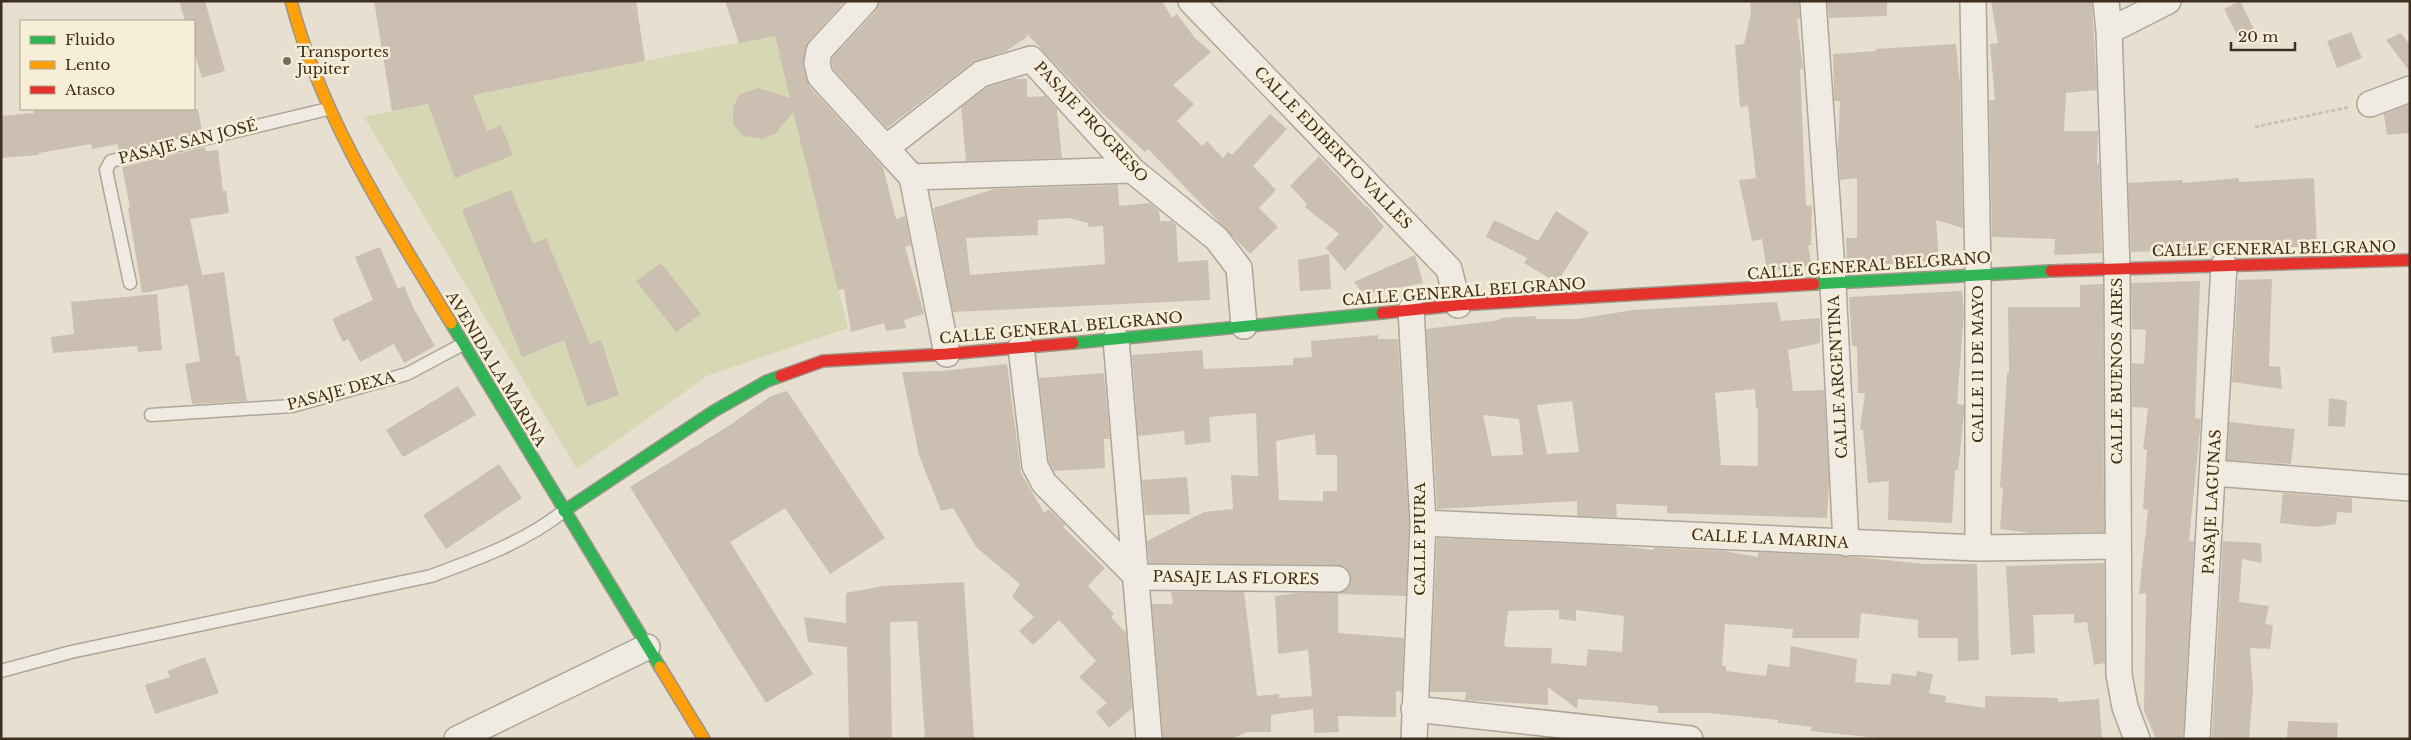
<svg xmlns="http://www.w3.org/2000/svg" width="2411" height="740" font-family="'Libre Baskerville',serif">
<rect width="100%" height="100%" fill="#e7e0d1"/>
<path fill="#d6d7b3" d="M775,35L848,328L707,376L577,469L364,117Z"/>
<path fill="#cbbfb2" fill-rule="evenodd" d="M179,1H205L225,71L202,78L194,51V21H185Z
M374,1H636L645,61L473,95L487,131L501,125L513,155L455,178L428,104L392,111Z
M725,1H845L808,42L805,49L803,66L809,86L883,167L896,219L905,216L911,245L905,247L924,314L904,320L906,328L886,331L884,323L851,332L844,289L838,290L793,112L775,134L762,139L743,136L733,124V107L740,94L758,88L790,98L775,36L739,43Z
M879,1H1162L1172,18L1177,14L1195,38L1211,52L1173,85L1194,104L1177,121L1202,146L1207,141L1223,158L1228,152L1232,155L1270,114L1287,129L1253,166L1276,190L1259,208L1278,227L1250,254L1148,149L1145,152L1101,112L1026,33L1027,37L1006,51L972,63L887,128L833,69L832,63V58L876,11Z
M1750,1H1799L1800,19H1797L1803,69H1800L1806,206L1812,205L1811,245H1808L1812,266L1767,271L1762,239L1752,241L1739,180L1756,178L1748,106L1740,107L1735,45L1744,44L1751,13Z
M1827,1H1887V16L1829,18Z
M1991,1H2092L2097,90L2066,93L2064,131H2098L2097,164L2099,163L2102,253L2054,255L2055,239L1992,237L1989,100H1995L1990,44L1998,43Z
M2240,1L2254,29L2238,37L2224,9Z
M2351,32L2362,58L2337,68L2327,41Z
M2401,33L2410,45V72L2386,40Z
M1956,44L1960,85L1963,228L1936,220L1939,261L1853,266L1847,261L1846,238H1857V178L1840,180L1838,149L1840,101H1834L1833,54L1876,51L1875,49Z
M1014,79H1027V97L1045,96L1057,109L1062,158L966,161L961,107L988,87Z
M2410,104V133L2387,135L2384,114Z
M33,109H198L202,131L119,151L117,144L92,149L91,144L39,153V155L1,158V116L34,113Z
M205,147L206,151L218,150L223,191H226L229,213L190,219L202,275L224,272L236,356L239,355L247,401L192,404L185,364L200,361L188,285L142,293L128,208L130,207L122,167Z
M1319,156L1366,207L1367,206L1384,227L1345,271L1326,248L1339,234L1305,207L1307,204L1290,186Z
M2239,178V182L2314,178L2317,246L2131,252L2128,183L2182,180L2183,183Z
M1118,185L1119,206L1150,203L1159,211L1160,221H1172L1176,225L1178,262L1208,260L1210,300L953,312L933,208L994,189ZM1069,218L1088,223V227L1103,226L1105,264L970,275L966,238L1038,235V220Z
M511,190L533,244L546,238L590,344L601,340L619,395L587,406L564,340L522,357L462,210Z
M1556,211L1589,232L1557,283L1524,263L1527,258L1486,237L1494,220L1538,241Z
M380,247L398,289L404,286L414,309L435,346L404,363L394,344L360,362L348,339L343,342L332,319L373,300L355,257Z
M1329,254L1331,289L1300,291L1298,260Z
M1415,255L1423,283L1364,295L1354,282Z
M661,263L701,314L676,332L636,281Z
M2272,279L2269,366L2280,367L2282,389L2232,382L2238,280Z
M2200,281L2195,418L2201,419L2189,541H2194L2183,739H2156L2144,710L2146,593L2139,594L2148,510L2143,509L2147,450L2143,449L2148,408L2132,407V363L2144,364L2146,330L2132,329L2131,283Z
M2103,284L2104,532L2030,533L2000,529L2003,488L2000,487L2001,473L2007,373H2009L2008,307H2080V285Z
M1962,291L1964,313L1957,404L1964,405V413L1958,470H1955L1952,523L1888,520L1889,481L1868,483L1863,430H1860L1865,393H1858L1857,346H1852L1849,297Z
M157,294L162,350L138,352L137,346L53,353L51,337L74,334L71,302Z
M1777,302L1781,321L1820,318V343L1788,350L1793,391L1824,390L1829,482L1827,518L1667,513V506L1616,504L1617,517L1577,516V501L1437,509L1426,329L1500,320V318L1537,316L1535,319H1577L1633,310ZM1755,389L1756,408H1758V466L1721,465L1715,393ZM1572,401L1579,452L1547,454L1537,405ZM1483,415L1519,419L1523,455L1492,456Z
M1378,335V339H1398L1409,523L1406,596L1338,594V633L1404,638L1402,692L1396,691V717L1338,716L1339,732L1314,733L1313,709L1271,715V732H1248L1230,739L1163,738L1152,604H1173L1171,592H1244L1257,696L1279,694V698L1312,696L1308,650L1278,654L1275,596L1297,593H1337L1349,587L1351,579L1345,567L1337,565L1149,563L1147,541L1204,512L1233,509L1231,475L1258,476L1256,413L1209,417L1211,442L1185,445L1184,431L1138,436L1132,355L1202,350L1204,369L1293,365V358L1312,357L1311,341ZM1315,434L1316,455H1337V491H1323V501L1279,500L1276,441Z
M1007,364L1021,473L1044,513L1049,509L1065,525L1063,527L1105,568L1088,586L1114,614L1111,617L1126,633L1132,708L1109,728L1096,712L1107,703L1079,677L1096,661L1059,620L1033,645L1019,631L1034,617L1012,597L1020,584L976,547L953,508L941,511L919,455L902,372L942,371Z
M1104,373L1110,439H1104L1105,468L1054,471L1049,462L1039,378Z
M458,386L476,415L403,457L386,430Z
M787,391L885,538L830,574L785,508L730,542L813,674L766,703L630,487L730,425L771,396Z
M2329,398L2347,401L2345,427L2328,426Z
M2229,422L2295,429L2291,464L2227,460Z
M499,464L522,498L446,549L423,515Z
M1187,477L1190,514L1145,515L1142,480Z
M2283,493L2352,498V513L2337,512L2336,524L2316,527L2280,523Z
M1437,538L1620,546L1653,550L1654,548L1724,551L1758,557V552L1857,557L1924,564H1977L1979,660L1958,661V638H1918V620L1861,613L1859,638H1792L1793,629L1725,624L1722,666H1726V671L1766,676L1768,664L1789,667L1791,646L1857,659L1855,682L1890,685L1892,673L1916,676L1917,671L1933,674L1929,693L1946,696L1945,702L1985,708V696L2058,698V702L2099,699L2102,739H1888L1811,731L1812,727L1778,723V720L1708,713H1658V706L1617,702L1578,699L1577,709L1548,687V705L1465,700L1466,692H1430ZM1540,610H1559V619L1576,621V610L1624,616L1622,652L1588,649L1586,666L1551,663L1552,648L1507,647L1504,645L1508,611Z
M2223,541L2261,543L2262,563L2242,559L2239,602L2269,606L2265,624L2273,625L2270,649L2250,648L2253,690L2249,739L2212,737Z
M2104,563L2105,663L2094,665L2087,622L2074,623V614L2033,615L2035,653L2011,655L2006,566Z
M964,582L974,739H925L917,621L890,622L892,739H849L847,647L808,642L804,617L846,623V593L883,586Z
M205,657L219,693L155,714L145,685L170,677L167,671Z
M2288,721L2338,723L2337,739H2287Z"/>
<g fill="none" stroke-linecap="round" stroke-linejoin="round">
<defs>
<path id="lane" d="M130,283L106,170L111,161L328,109
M151,415L292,406L407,374L463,344
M1,671L71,652L431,576C477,559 525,542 564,511"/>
<path id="street" d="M865,1L819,51L817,63L820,76L912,177L947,354
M1191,1L1449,269L1458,305
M1813,1L1833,284L1846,543
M1973,1L1978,274V548
M2106,1L2109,31L2117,268L2119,675L2125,707L2137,739
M2109,31L2168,1
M2370,104L2410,89
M886,148L981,74L1031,59L1132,170L1217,239L1239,268L1244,326
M912,177L1132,170
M1411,310L1423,523L1414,739
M1116,339L1149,739
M1021,347L1035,466L1044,483L1137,577L1337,579
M2214,473L2410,488
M1423,523L1978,548L2118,546
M1414,709L1690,739
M457,739L647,647
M2197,739L2224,265"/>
<path id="fast" d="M1814,284L2051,271
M451,323L660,667
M1073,343L1382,313
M564,511L714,411L767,381L781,376"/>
<path id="slow" d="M291,1C322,119 388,220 451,323
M660,667L704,739"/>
<path id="jam" d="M2051,271L2410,260
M1382,313L1458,305L1814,284
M781,376L823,361L947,354L1073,343"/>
</defs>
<use href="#lane" stroke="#ada599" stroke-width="15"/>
<use href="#street" stroke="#ada599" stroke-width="28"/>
<use href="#fast" stroke="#9c958a" stroke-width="14"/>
<use href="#slow" stroke="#9c958a" stroke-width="14"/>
<use href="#jam" stroke="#9c958a" stroke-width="14"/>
<path stroke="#c8c2b9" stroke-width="3" stroke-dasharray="4 2.5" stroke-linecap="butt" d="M2255,127L2349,107"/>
<use href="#lane" stroke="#efebe3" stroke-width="12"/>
<use href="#street" stroke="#efebe3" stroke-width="25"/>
<use href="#fast" stroke="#30b455" stroke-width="11"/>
<use href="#slow" stroke="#ff9f0a" stroke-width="11"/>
<use href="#jam" stroke="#e5322d" stroke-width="11"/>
</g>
<circle fill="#786c5e" stroke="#f7eed8" stroke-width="2" cx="287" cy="61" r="5"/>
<g text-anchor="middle" stroke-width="5" stroke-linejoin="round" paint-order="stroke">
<g font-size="15" fill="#3d2e20" stroke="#f7eed8" text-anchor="start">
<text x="297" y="57">Transportes<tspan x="297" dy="17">Jupiter</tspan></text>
</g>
<g font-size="15" fill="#3d2e20" stroke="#f7eed8">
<text transform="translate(1091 122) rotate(47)" y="5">PASAJE PROGRESO</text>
<text transform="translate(188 142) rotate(-14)" y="5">PASAJE SAN JOSÉ</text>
<text transform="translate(1333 148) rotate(46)" y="5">CALLE EDIBERTO VALLES</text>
<text transform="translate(2274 249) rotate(-1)" y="5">CALLE GENERAL BELGRANO</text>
<text transform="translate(1869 266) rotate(-4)" y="5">CALLE GENERAL BELGRANO</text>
<text transform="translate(1464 292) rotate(-4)" y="5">CALLE GENERAL BELGRANO</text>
<text transform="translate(1061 328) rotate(-5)" y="5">CALLE GENERAL BELGRANO</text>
<text transform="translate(1978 364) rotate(-90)" y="5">CALLE 11 DE MAYO</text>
<text transform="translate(496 369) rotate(59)" y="5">AVENIDA LA MARINA</text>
<text transform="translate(2117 371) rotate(-90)" y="5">CALLE BUENOS AIRES</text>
<text transform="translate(1838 377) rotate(-93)" y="5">CALLE ARGENTINA</text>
<text transform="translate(341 391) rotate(-15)" y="5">PASAJE DEXA</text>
<text transform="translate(2212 502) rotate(-87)" y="5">PASAJE LAGUNAS</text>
<text transform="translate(1420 539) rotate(-90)" y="5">CALLE PIURA</text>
<text transform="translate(1770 539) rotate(3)" y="5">CALLE LA MARINA</text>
<text transform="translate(1236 578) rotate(1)" y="5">PASAJE LAS FLORES</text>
</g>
</g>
<rect width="2411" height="740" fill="none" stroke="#3d2e20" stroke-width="5"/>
<rect x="20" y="20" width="175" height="90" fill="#f7eed8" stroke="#ada18e"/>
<rect x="30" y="36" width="25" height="8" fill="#30b455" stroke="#ada18e"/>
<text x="65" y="45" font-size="15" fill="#3d2e20">Fluido</text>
<rect x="30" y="61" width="25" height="8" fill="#ff9f0a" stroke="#ada18e"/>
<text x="65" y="70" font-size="15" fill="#3d2e20">Lento</text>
<rect x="30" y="86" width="25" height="8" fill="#e5322d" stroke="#ada18e"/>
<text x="65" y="95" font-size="15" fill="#3d2e20">Atasco</text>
<path d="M2231 42v8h64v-8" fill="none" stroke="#3d2e20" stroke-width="2.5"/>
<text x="2238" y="42" font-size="15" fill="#3d2e20" stroke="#f7eed8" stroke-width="4" paint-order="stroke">20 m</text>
</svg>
